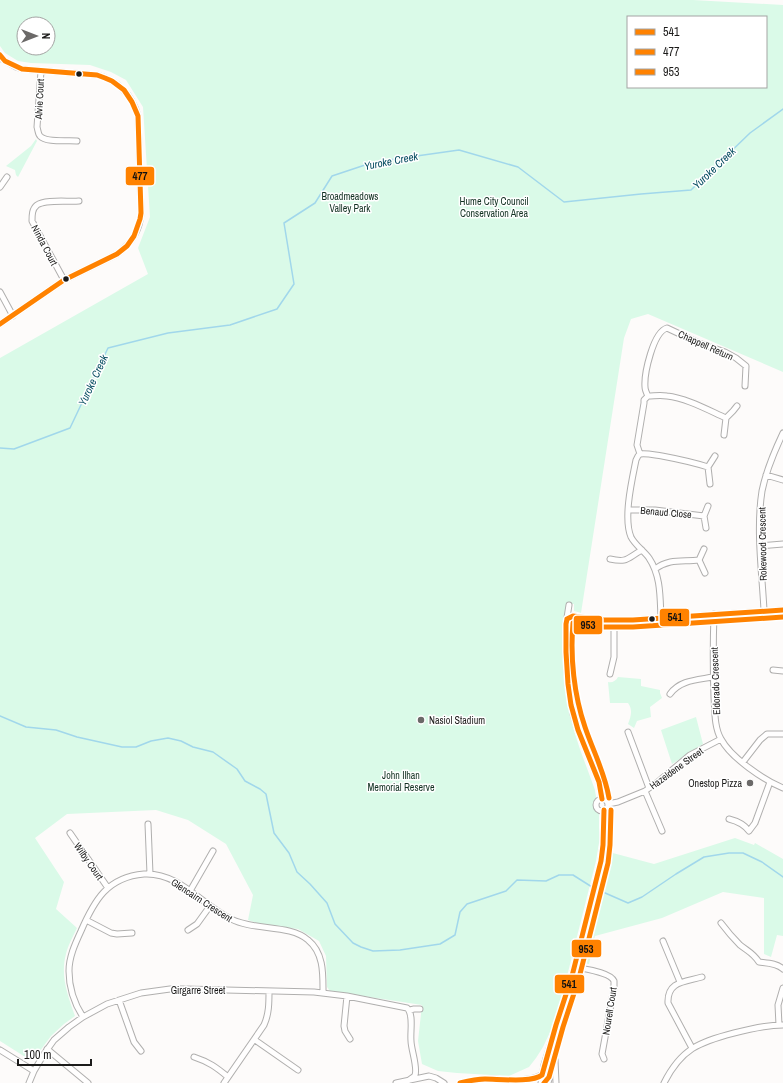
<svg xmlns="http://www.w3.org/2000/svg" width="783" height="1083" font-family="'Archivo Narrow',sans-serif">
<rect width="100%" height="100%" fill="#fdfbfa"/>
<path fill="#dafae8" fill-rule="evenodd" d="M0,0H693L783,5V372L648,314L631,319L624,338L581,613L574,611V604H566C562,638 562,671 568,705C573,734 585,762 595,790C595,792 596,795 596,797C595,806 591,804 599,813V843L596,861L560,1004L553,1026L543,1047L536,1058L529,1067L509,1076L457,1073L438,1071L422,1064L418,1041L422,1005L330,991L327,987L326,956L319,941L298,929L260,924L248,920L253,895L226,844L188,820L156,810L67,814L35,838L64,882L56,909L77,928C73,937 68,945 66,954C60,976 68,996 75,1016L64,1024L51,1036L34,1059L30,1060L0,1041V358L148,274L138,248L150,217L143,107L126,80L111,72L90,65L31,63L18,61L5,53L0,46ZM628,17H766V87H628ZM24,24H48V48H24Z
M36,139L37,141L18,177L16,175L15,170L6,166L31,146Z
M618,677L641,679V686L660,690V693L662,698L650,707L651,717L637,721L634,728L628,724C631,716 633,710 628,703H610L608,682C612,683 616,681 618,677Z
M696,717L703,744L672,764L661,730Z
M735,838L754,845L755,843L783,859V936L777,935L771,957L764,954V898L723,892L662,918L595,936L589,964L582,963L606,867L609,852L654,864Z"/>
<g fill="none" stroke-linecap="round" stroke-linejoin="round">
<path stroke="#a1d7eb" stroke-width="1.5" d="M0,448L14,449L70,428L108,348L168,333L230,325L277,309L294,284L284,223L315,203L332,176L374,162L459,150L518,167L564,202L641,194L691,190L750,133L783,109
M0,716L26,727L56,730L77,737L122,747H136L151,741L168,738L181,741L193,747L213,752L237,769L245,781L260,789L266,794L274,833L289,853L297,872L310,884L327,903L335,924L353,943L361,947L373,951L400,950L440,944L455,935L460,912L467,904L506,891L517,880L546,881L559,875H573L592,887
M596,889L628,903L642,897L676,874L704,857L729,853H743L762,862L783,877"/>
<defs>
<path id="minor" d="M0,58L16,67L22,69L97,75C119,81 132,95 138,116L141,213C140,230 131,244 117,254L64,280L0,324
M41,71L37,127C38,130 38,134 40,136C46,143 68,140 77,141
M0,187L7,177
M64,280L32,221C32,215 32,209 37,205C45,199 69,202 79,201
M0,292L13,316
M648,396C647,394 645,390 645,387C644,374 653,332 667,328L699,343L725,352L736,358L746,366L745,386
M648,396C654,396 660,395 667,396C686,398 708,410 726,418
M724,435L726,418L733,411L737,406
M640,454L638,456L636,460C632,480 623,518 631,537C635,545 644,551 649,558C661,576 660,597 661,618
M640,454C647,453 654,455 662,456C678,459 692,462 708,467
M640,454L637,445L644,403V400L648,396
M766,475L783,480
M710,484L708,467L715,456
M628,510H655L704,516
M706,528L704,516L708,506
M760,546L783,544
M704,549L699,560L705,573
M610,559C628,563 627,558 642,550
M655,569C670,558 682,562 699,560
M569,605L566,624V652L568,684L573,714L578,730L599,782L602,799
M764,610C762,572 756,529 762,491C766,471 774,452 783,433
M714,614C713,642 713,669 714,697C715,710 714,727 721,739C731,758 764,780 783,788
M567,619L570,617L573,616L604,620H633L783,610
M773,670L783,671
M610,674L614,657V620
M670,694C680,680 697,680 713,677
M628,732L649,788
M743,762L760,740L767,734H783
M645,791L662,831
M596 805a6 6 0 1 1 12 0a6 6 0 1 1-12 0Z
M608,804L618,802L645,791L659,781L690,755L721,739
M729,819C737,821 744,824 749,831L755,823L770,782
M148,824L150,874
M70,833L108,888
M190,891L213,851
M86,920L111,933L117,934L132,933
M721,923C727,931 733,938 740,945C749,952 753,953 759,962C767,963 777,963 783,969
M188,930L197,924L210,906
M663,941L680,982
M575,967C584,969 610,972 614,981C614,983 614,986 614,988L602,1054L604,1059
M347,996L344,1026L345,1031L350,1039
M119,1000L134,1042L141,1051
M410,1010L414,1009H420
M83,1017C74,1003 69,988 69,971C69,957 75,944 81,931C94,901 107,877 144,874C179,872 202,905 231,919C254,931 290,924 308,940C324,953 323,974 323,993
M779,1025L778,1005L783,988
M255,1040L298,1070
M692,1048L668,1003C667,981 685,982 702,977
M47,1049L88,1083
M0,1050L34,1071
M194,1057C209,1062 216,1067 228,1077
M555,1060L556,1083
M29,1083L34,1071L44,1054L54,1040L69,1027L83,1017L107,1004L141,993L170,989H185L314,992L347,996L407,1008C414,1014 410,1031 411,1041C411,1049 418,1068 415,1075C414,1077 410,1079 408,1081
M224,1083L264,1025C269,1014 269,1003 269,991
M396,1083L429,1076L436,1078L444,1083
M460,1083C469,1081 478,1079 488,1079C503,1079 532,1083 542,1074
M541,1083L544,1065L564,1001
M548,1083L572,976L601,861L603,845L604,810
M664,1083C681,1049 699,1042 734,1033C750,1029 766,1025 783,1025"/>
</defs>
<use href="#minor" stroke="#b0afae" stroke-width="7"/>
<use href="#minor" stroke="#fffefe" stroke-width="5"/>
<defs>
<path id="bus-1" d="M567,619L573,616L604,620H633L783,610
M567,619L566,624V652L568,684L571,705L578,730L599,782L602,799
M460,1083C468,1081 477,1079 485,1079C499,1079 532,1083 542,1075L556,1025L572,976L601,861L603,845L604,810"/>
<path id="bus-2" d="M0,55L5,61L22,69L97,75L105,78L112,81L124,90L132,102L138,116L141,213L140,219L134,236L127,246L117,254L64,280L0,324"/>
<path id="bus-3" d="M609,798C605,773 593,751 585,727C574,695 570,657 573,623L603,627H633L783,617
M544,1083L549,1077L563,1027L579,978L608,863L610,845L611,810"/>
</defs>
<use href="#bus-1" stroke="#fff" stroke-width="8"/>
<use href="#bus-2" stroke="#fff" stroke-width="8"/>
<use href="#bus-3" stroke="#fff" stroke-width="8"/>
<use href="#bus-1" stroke="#ff8200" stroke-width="5"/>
<use href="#bus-2" stroke="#ff8200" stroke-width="5"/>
<use href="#bus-3" stroke="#ff8200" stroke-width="5"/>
</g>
<g fill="#1c1b1a" stroke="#fff" stroke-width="1.5">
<circle cx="79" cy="74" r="3.5"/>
<circle cx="66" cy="279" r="3.5"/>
<circle cx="652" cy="619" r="3.5"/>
</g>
<g fill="#6b6968" stroke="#fff" stroke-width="1.5">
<circle cx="421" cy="720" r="4"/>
<circle cx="750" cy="783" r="4"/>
</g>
<g text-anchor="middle" stroke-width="3" stroke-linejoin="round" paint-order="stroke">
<g font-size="10" fill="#1c1b1a" stroke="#fff">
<text transform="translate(39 99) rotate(-87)" y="4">Alvie Court</text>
<text transform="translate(45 245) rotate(62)" y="4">Ninda Court</text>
<text transform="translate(706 345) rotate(24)" y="4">Chappell Return</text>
<text transform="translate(666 512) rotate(5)" y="4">Benaud Close</text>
<text transform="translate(762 544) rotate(-91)" y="4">Rokewood Crescent</text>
<text transform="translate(715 681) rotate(-92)" y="4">Eldorado Crescent</text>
<text transform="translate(676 768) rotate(-36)" y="4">Hazeldene Street</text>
<text transform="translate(89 861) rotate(55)" y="4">Wilby Court</text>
<text transform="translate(202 900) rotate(33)" y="4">Glencairn Crescent</text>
<text x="198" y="994">Girgarre Street</text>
<text transform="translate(609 1011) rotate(-81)" y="4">Nourell Court</text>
</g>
<g font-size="10" fill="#123122" stroke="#fff">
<text x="350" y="200">Broadmeadows<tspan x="350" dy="12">Valley Park</tspan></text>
<text x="494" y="205">Hume City Council<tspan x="494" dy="12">Conservation Area</tspan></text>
<text x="401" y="779">John Ilhan<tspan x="401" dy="12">Memorial Reserve</tspan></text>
</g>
<g font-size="10" fill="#1c1b1a" stroke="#fff" text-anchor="start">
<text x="429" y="724">Nasiol Stadium</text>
<text x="742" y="787" text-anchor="end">Onestop Pizza</text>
</g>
<g font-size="11" font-style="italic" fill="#054c60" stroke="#fff">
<text transform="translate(391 161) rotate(-11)" y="4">Yuroke Creek</text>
<text transform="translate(714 168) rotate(-44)" y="4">Yuroke Creek</text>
<text transform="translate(93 380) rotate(-65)" y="4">Yuroke Creek</text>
</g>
</g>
<g stroke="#fff" stroke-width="1.5">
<rect x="125" y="166" width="30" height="20" rx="4" fill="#ff8200"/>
<rect x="659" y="608" width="31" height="19" rx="4" fill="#ff8200"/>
<rect x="573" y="615" width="30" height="20" rx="4" fill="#ff8200"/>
<rect x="571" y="939" width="31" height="19" rx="4" fill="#ff8200"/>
<rect x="554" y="974" width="31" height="20" rx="4" fill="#ff8200"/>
</g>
<g font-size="11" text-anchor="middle" font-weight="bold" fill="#111">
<text x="140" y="180">477</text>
<text x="675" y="621">541</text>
<text x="588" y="629">953</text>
<text x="586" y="953">953</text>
<text x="569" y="988">541</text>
</g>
<rect x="627" y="16" width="140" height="72" fill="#ffffff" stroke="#a4a4a3"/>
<rect x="635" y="29" width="20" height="6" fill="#ff8200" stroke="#a4a4a3"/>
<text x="663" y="36" font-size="12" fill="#1c1b1a">541</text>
<rect x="635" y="49" width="20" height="6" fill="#ff8200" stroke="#a4a4a3"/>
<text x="663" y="56" font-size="12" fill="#1c1b1a">477</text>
<rect x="635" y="69" width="20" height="6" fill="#ff8200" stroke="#a4a4a3"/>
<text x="663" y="76" font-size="12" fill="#1c1b1a">953</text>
<g transform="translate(36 36) rotate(90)"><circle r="19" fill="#ffffff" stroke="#a4a4a3"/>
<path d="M0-3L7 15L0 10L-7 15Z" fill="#6b6968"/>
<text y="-6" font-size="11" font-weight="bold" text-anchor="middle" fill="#1c1b1a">N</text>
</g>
<path d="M18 1059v6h73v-6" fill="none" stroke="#1c1b1a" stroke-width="2"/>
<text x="24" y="1059" font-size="12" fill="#1c1b1a" stroke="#ffffff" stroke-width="3" paint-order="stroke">100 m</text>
</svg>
